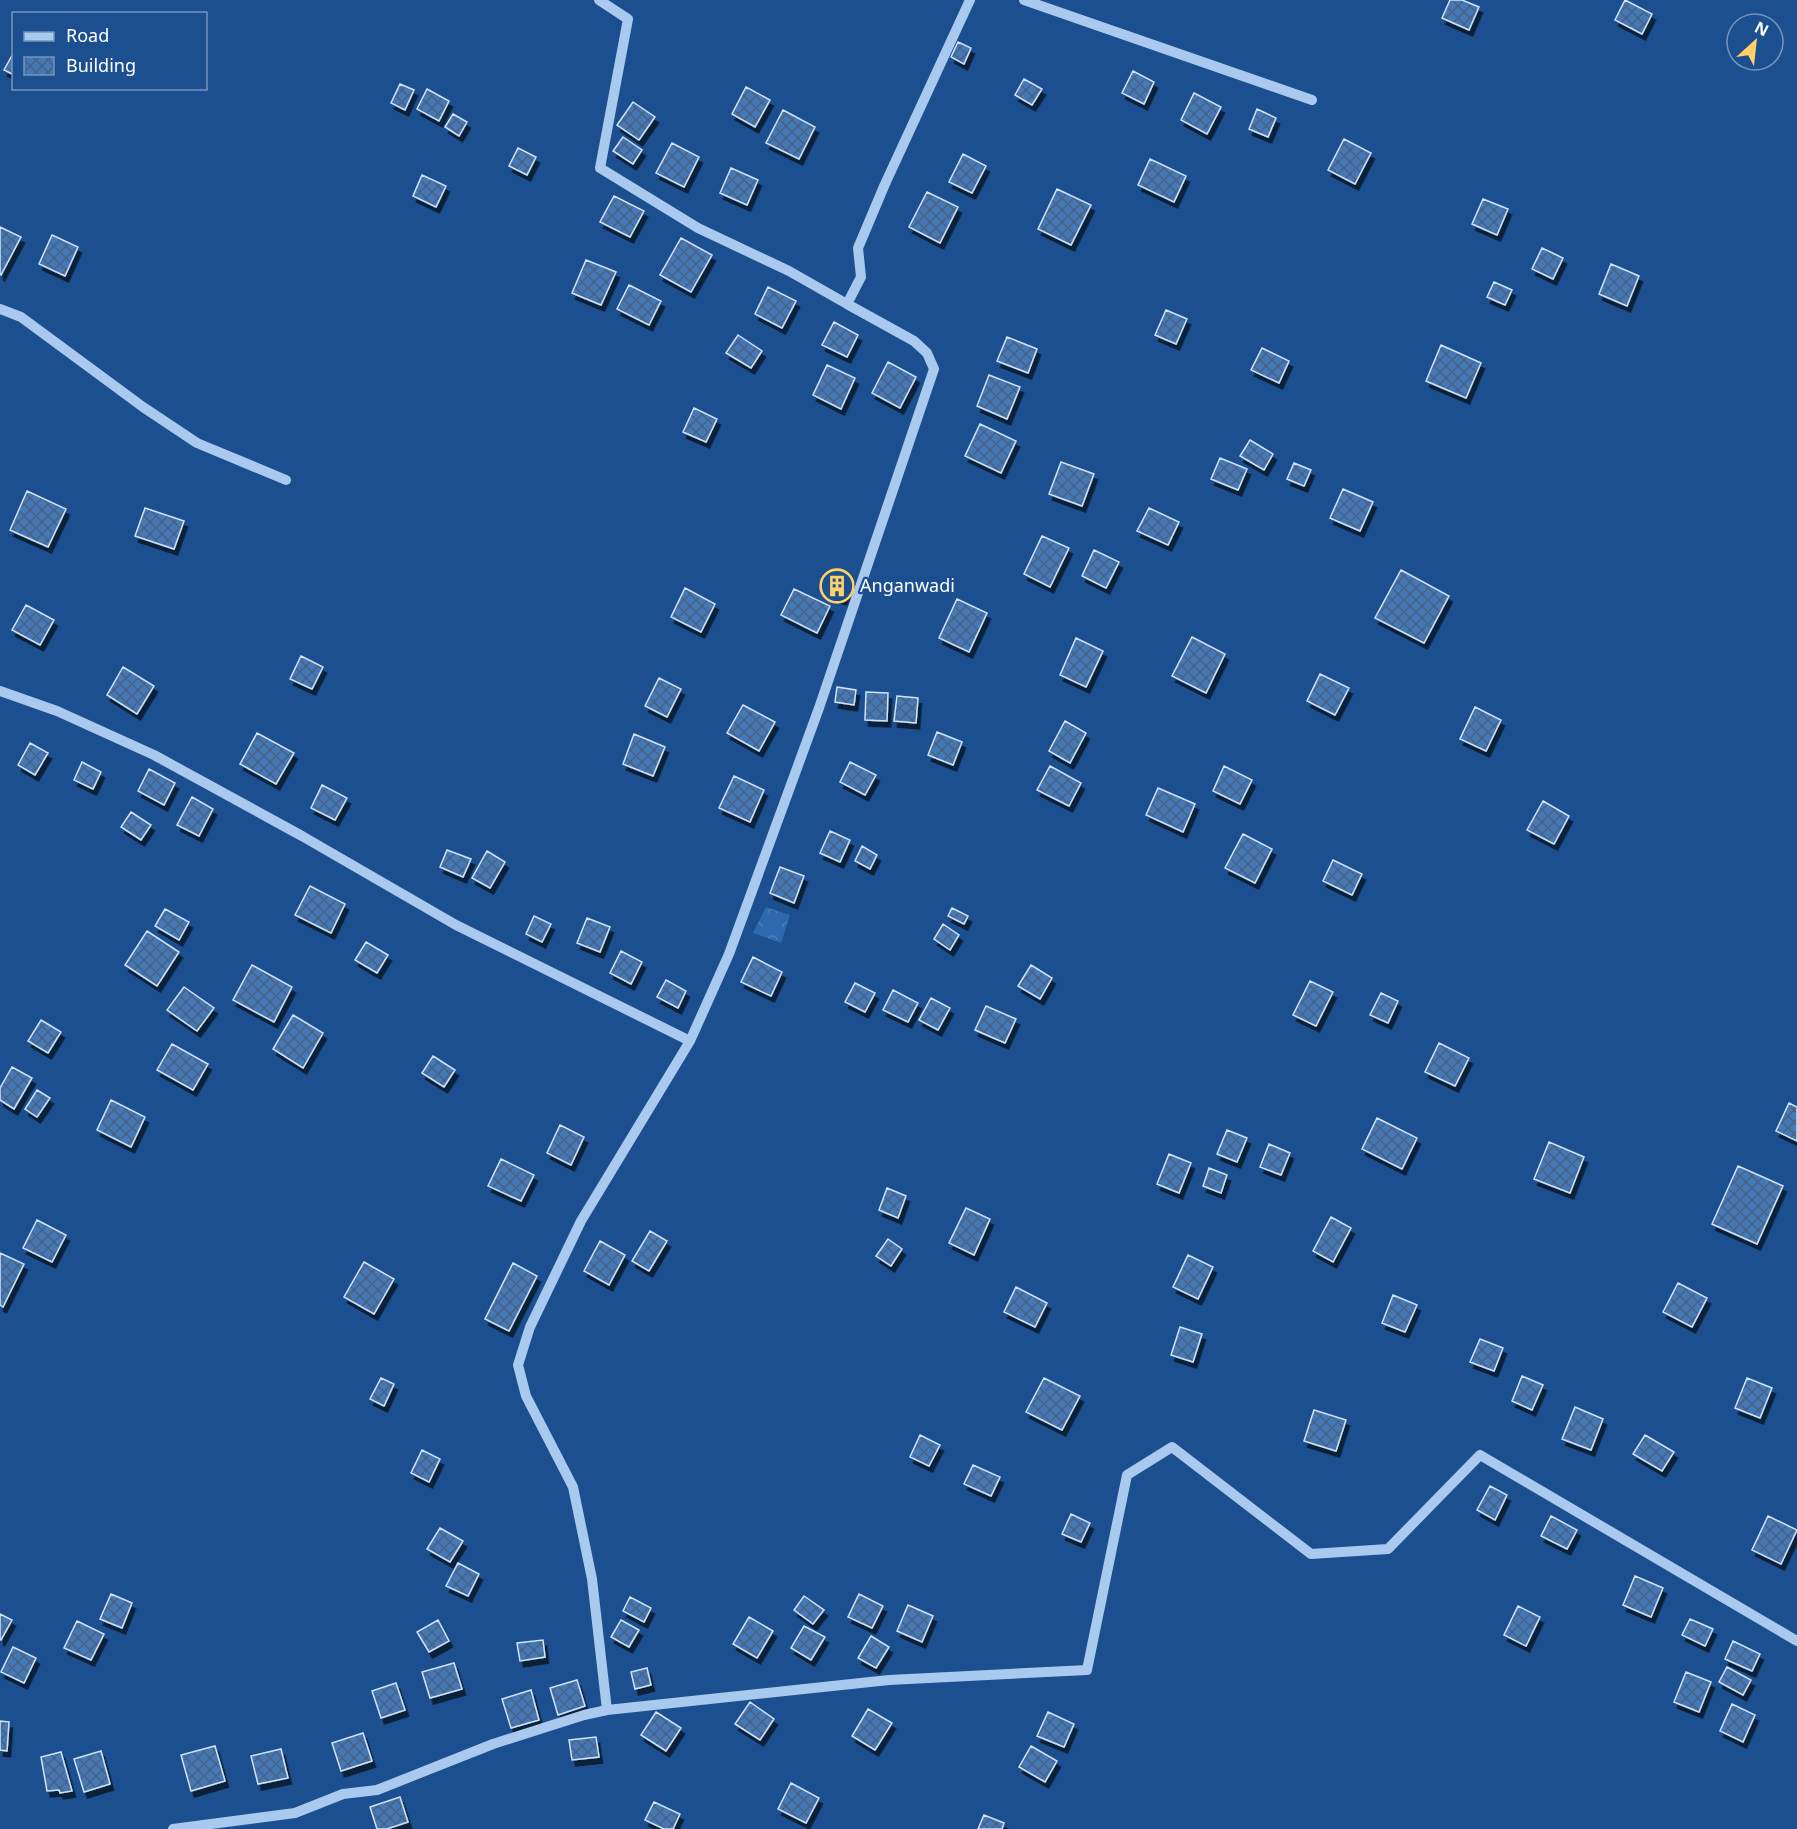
<svg xmlns="http://www.w3.org/2000/svg" width="1797" height="1829" font-family="'Noto Sans',sans-serif">
<defs>
<pattern id="park-crowns" width="20" height="18" patternUnits="userSpaceOnUse" patternTransform="scale(1.5)"><rect width="20" height="18" fill="#2e69ad"/><path d="M2 6a3 3 0 1 1 6 0M12 15a3 3 0 1 1 6 0" fill="none" stroke="#4d80b9"/></pattern>
<pattern id="building-cross-hatch" width="8" height="8" patternUnits="userSpaceOnUse" patternTransform="scale(1.5)"><rect width="8" height="8" fill="#4478b7"/><path d="M0 0l8 8M0 8l8-8" fill="none" stroke="#486282"/></pattern>
<filter id="shadow"><feDropShadow dx="3.5" dy="6" stdDeviation="0" flood-color="#0009"/></filter>
</defs>
<rect width="100%" height="100%" fill="#1b4f8f"/>
<path fill="url(#park-crowns)" d="M766,907L790,915L781,943L753,933Z"/>
<path fill="url(#building-cross-hatch)" stroke="#cfe3fa" stroke-width="1.5" filter="url(#shadow)" d="M1450,0H1462L1479,7L1469,30L1442,18Z
M1625,0L1652,14L1642,34L1615,20Z
M958,42L971,48L964,64L951,57Z
M14,52V75L4,70Z
M1133,71L1154,82L1144,104L1122,93Z
M1024,79L1042,89L1032,105L1015,95Z
M400,84L414,90L405,110L391,103Z
M746,87L770,100L755,127L732,114Z
M427,89L449,101L439,121L417,109Z
M1194,93L1221,107L1207,134L1181,120Z
M633,102L655,117L639,140L617,125Z
M1257,109L1276,118L1268,137L1249,129Z
M783,110L815,127L799,159L766,143Z
M453,114L467,122L459,136L445,127Z
M623,137L642,150L633,164L613,151Z
M1344,139L1371,153L1355,184L1328,170Z
M672,143L699,157L684,187L656,173Z
M518,148L536,157L527,175L509,166Z
M963,154L986,166L972,193L949,182Z
M1150,159L1186,176L1174,202L1138,185Z
M731,168L758,180L747,205L720,193Z
M422,175L446,186L436,207L413,196Z
M1057,189L1091,205L1071,245L1038,229Z
M927,192L958,207L940,243L909,227Z
M614,196L644,211L630,237L600,222Z
M1483,199L1508,209L1497,235L1472,224Z
M0,227L21,237L1,275L0,274Z
M52,235L78,247L65,276L39,264Z
M681,238L712,255L691,292L660,275Z
M1542,248L1563,258L1553,279L1532,269Z
M586,260L616,272L601,305L572,293Z
M1611,264L1639,276L1627,306L1599,294Z
M1494,282L1512,290L1505,305L1487,297Z
M629,285L661,301L649,325L617,309Z
M768,287L796,301L782,328L755,314Z
M1166,310L1187,319L1176,344L1155,335Z
M834,322L858,335L847,357L822,345Z
M738,335L762,351L751,368L726,353Z
M1007,337L1037,349L1028,373L997,361Z
M1441,345L1481,363L1466,398L1426,381Z
M1262,348L1289,361L1279,383L1251,370Z
M888,362L916,377L900,408L872,393Z
M827,365L855,378L841,409L813,395Z
M989,375L1020,387L1007,419L977,406Z
M694,408L717,419L706,442L683,432Z
M980,424L1016,441L1001,473L965,456Z
M1250,440L1273,454L1264,470L1240,456Z
M1220,458L1247,469L1238,490L1211,479Z
M1061,462L1094,474L1082,506L1049,494Z
M1294,463L1311,470L1304,486L1287,479Z
M1343,489L1373,502L1360,531L1330,518Z
M27,491L66,509L48,547L10,530Z
M145,508L184,521L174,549L135,536Z
M1149,508L1179,522L1168,545L1137,531Z
M1042,536L1069,548L1050,587L1024,574Z
M1094,550L1119,562L1106,588L1082,576Z
M1401,570L1449,596L1424,643L1375,618Z
M835,572L852,579L843,599L822,592Z
M685,588L715,604L701,632L671,617Z
M794,589L830,606L817,633L781,615Z
M957,599L987,613L969,652L939,638Z
M26,605L54,620L40,645L12,630Z
M1192,637L1225,654L1206,693L1172,676Z
M1076,638L1103,651L1086,687L1060,675Z
M301,656L323,667L312,689L290,679Z
M123,667L154,686L137,714L107,695Z
M1320,674L1349,688L1335,715L1307,701Z
M659,678L681,689L667,717L645,706Z
M837,687L856,690L854,705L835,702Z
M866,692L888,693L887,721L865,720Z
M897,696L918,698L916,723L894,721Z
M743,705L775,722L759,751L727,733Z
M1475,707L1501,720L1486,751L1460,739Z
M1065,721L1086,733L1070,763L1049,751Z
M937,732L962,742L953,765L928,755Z
M257,733L294,753L276,784L240,764Z
M634,734L665,747L653,776L623,764Z
M30,743L48,753L35,775L18,765Z
M82,762L101,772L93,789L74,780Z
M850,762L876,775L865,795L840,782Z
M1050,766L1081,783L1069,806L1037,790Z
M1224,766L1252,780L1240,804L1213,791Z
M149,769L175,783L164,805L138,791Z
M734,776L764,790L750,822L719,808Z
M322,785L347,798L335,820L311,808Z
M1158,788L1195,804L1183,832L1146,815Z
M192,797L213,809L199,836L177,825Z
M1543,801L1569,816L1554,844L1527,830Z
M131,812L151,825L141,840L121,827Z
M830,831L850,840L840,862L820,853Z
M1243,834L1272,849L1255,883L1225,868Z
M862,846L877,855L870,869L855,861Z
M447,850L471,859L463,877L440,867Z
M487,851L505,862L490,888L472,878Z
M1333,860L1362,874L1352,895L1323,881Z
M780,867L804,876L794,903L770,893Z
M310,886L345,904L331,933L295,915Z
M952,908L968,916L964,924L948,916Z
M165,909L189,922L179,940L155,926Z
M534,916L551,924L542,942L526,934Z
M587,918L610,927L600,952L577,943Z
M943,924L959,935L950,950L934,939Z
M147,931L179,952L157,986L125,965Z
M366,942L388,955L377,973L355,960Z
M621,951L642,962L631,984L610,973Z
M753,957L782,972L771,996L741,982Z
M252,965L292,987L274,1022L233,1000Z
M1031,965L1052,978L1040,999L1018,986Z
M666,980L686,991L678,1008L657,997Z
M1310,981L1333,992L1316,1026L1293,1015Z
M855,983L875,993L865,1012L845,1002Z
M184,987L214,1008L197,1031L167,1010Z
M893,990L918,1003L908,1022L883,1010Z
M1381,993L1398,1001L1388,1023L1370,1015Z
M931,998L950,1008L938,1030L919,1020Z
M986,1006L1016,1019L1005,1043L975,1030Z
M293,1015L323,1033L303,1068L273,1049Z
M41,1020L61,1032L48,1053L28,1041Z
M1439,1043L1469,1058L1455,1086L1425,1072Z
M172,1044L208,1064L193,1090L157,1070Z
M433,1056L455,1070L444,1087L422,1073Z
M12,1067L32,1078L14,1109L0,1100V1088Z
M37,1090L50,1098L37,1117L25,1109Z
M111,1100L145,1117L131,1147L97,1130Z
M1789,1103L1797,1107V1141L1776,1131Z
M1377,1118L1417,1138L1402,1169L1362,1149Z
M560,1125L584,1137L571,1165L547,1153Z
M1227,1130L1247,1138L1237,1162L1217,1154Z
M1549,1142L1584,1157L1570,1193L1534,1179Z
M1269,1144L1290,1153L1281,1175L1260,1167Z
M1169,1154L1191,1163L1179,1193L1157,1184Z
M501,1159L534,1175L521,1201L488,1186Z
M1738,1166L1783,1186L1757,1244L1712,1224Z
M1209,1168L1227,1175L1221,1193L1203,1186Z
M887,1188L906,1196L898,1218L879,1210Z
M966,1208L990,1219L974,1255L949,1243Z
M1331,1217L1351,1228L1333,1262L1313,1251Z
M37,1220L66,1235L52,1262L23,1248Z
M650,1231L667,1241L649,1271L632,1261Z
M888,1239L902,1249L891,1266L876,1256Z
M600,1241L625,1255L609,1285L584,1271Z
M0,1253L24,1264L3,1307L0,1305Z
M1188,1255L1213,1267L1198,1299L1173,1287Z
M364,1262L394,1279L374,1314L344,1297Z
M513,1263L537,1276L509,1331L485,1319Z
M1678,1283L1707,1298L1692,1327L1663,1312Z
M1016,1287L1047,1303L1035,1327L1004,1312Z
M1393,1295L1417,1305L1405,1332L1382,1323Z
M1180,1327L1202,1334L1193,1362L1171,1355Z
M1480,1339L1503,1348L1494,1371L1470,1362Z
M1522,1376L1543,1385L1532,1410L1512,1401Z
M381,1378L394,1384L384,1406L370,1399Z
M1044,1378L1080,1396L1062,1430L1026,1412Z
M1747,1378L1772,1388L1760,1418L1735,1408Z
M1575,1407L1603,1419L1591,1450L1562,1439Z
M1314,1410L1346,1420L1336,1451L1304,1441Z
M920,1435L940,1445L929,1466L910,1457Z
M1645,1435L1674,1452L1662,1471L1633,1454Z
M422,1450L440,1459L429,1482L411,1473Z
M973,1465L1000,1477L991,1496L964,1484Z
M1490,1486L1507,1495L1495,1520L1477,1510Z
M1071,1514L1090,1523L1081,1542L1062,1534Z
M1551,1516L1577,1530L1567,1549L1541,1536Z
M1768,1516L1797,1530L1781,1564L1752,1550Z
M440,1528L463,1541L450,1562L427,1549Z
M458,1563L479,1574L468,1596L446,1586Z
M1635,1576L1663,1588L1651,1617L1623,1605Z
M111,1594L132,1603L122,1628L100,1619Z
M859,1594L883,1606L872,1628L848,1617Z
M804,1596L824,1610L813,1624L794,1610Z
M630,1597L651,1608L644,1622L623,1611Z
M908,1605L933,1616L922,1642L897,1631Z
M1518,1606L1540,1617L1526,1646L1504,1635Z
M0,1614L12,1620L1,1640L0,1639Z
M749,1617L773,1631L757,1658L733,1644Z
M1690,1619L1713,1629L1705,1646L1682,1635Z
M438,1620L449,1641L429,1652L417,1632Z
M621,1620L639,1630L629,1647L611,1637Z
M77,1621L104,1634L91,1660L64,1648Z
M804,1626L825,1637L811,1660L791,1648Z
M871,1636L889,1647L876,1668L858,1658Z
M543,1640L545,1657L520,1661L517,1643Z
M1733,1641L1760,1654L1752,1671L1725,1659Z
M13,1647L36,1658L24,1683L1,1672Z
M454,1663L462,1689L430,1698L422,1672Z
M1727,1667L1751,1680L1743,1695L1719,1682Z
M647,1668L651,1685L635,1689L631,1672Z
M1686,1672L1711,1682L1699,1712L1674,1702Z
M577,1680L585,1706L558,1715L550,1688Z
M396,1683L405,1710L381,1718L372,1691Z
M531,1690L539,1720L511,1728L502,1699Z
M750,1702L774,1719L760,1740L735,1724Z
M1732,1704L1755,1715L1743,1742L1720,1731Z
M868,1709L892,1723L875,1750L852,1736Z
M656,1712L681,1728L666,1751L641,1735Z
M1048,1712L1074,1724L1064,1747L1037,1736Z
M0,1721L9,1722L7,1751L0,1750Z
M363,1733L372,1761L341,1771L332,1743Z
M596,1737L599,1757L572,1760L569,1740Z
M215,1746L225,1781L191,1791L181,1755Z
M1031,1746L1057,1761L1045,1782L1019,1767Z
M281,1749L288,1778L258,1784L251,1756Z
M101,1751L110,1784L84,1792L74,1759Z
M61,1752L72,1791L60,1793L59,1790L47,1791L41,1757Z
M791,1783L819,1798L806,1823L778,1809Z
M400,1797L408,1822L387,1829H377L370,1807Z
M654,1802L680,1814L673,1829H664L645,1820Z
M984,1815L1004,1823L1002,1829H978Z"/>
<g fill="none" stroke-linecap="round" stroke-linejoin="round">
<path stroke="#a9c9ee" stroke-width="10" d="M599,0L628,19L600,168L698,228L789,271L847,304
M970,0L885,184L858,248L861,277L847,304L914,341L927,353L934,369L819,708L729,954L690,1041L581,1221L530,1327L518,1365L526,1396L573,1487L592,1579L607,1710L889,1680L1087,1670L1127,1475L1172,1447L1311,1554L1388,1549L1480,1455L1797,1641
M1024,0L1312,100
M0,309L21,317L143,407L197,443L286,480
M0,691L57,711L154,755L302,836L456,925L690,1041
M173,1829L295,1813L343,1794L377,1790L493,1744L584,1715L607,1710"/>
</g>
<defs>
<symbol id="building-ring" viewBox="-11 -11 22 22"><circle r="9.5" fill="#1b4f8f" stroke="#ffd166" stroke-width="1.5"/><path d="M-4-6H4V6H1V3H-1V6H-4ZM-2.5-4.3h1.7v1.8h-1.7ZM.8-4.3h1.7v1.8H.8ZM-2.5-1h1.7V.8h-1.7ZM.8-1h1.7V.8H.8Z" fill="#ffd166"/></symbol>
</defs>
<g fill-rule="evenodd">
<use href="#building-ring" x="818" y="567" width="38" height="38"/>
</g>
<g text-anchor="middle" stroke-width="4.5" stroke-linejoin="round" paint-order="stroke">
<g font-size="18" fill="#fff" stroke="#1b4f8f" text-anchor="start">
<text x="860" y="592">Anganwadi</text>
</g>
</g>
<rect x="12" y="12" width="195" height="78" fill="#1b4f8f" stroke="#7695bc" stroke-width="1.5"/>
<rect x="24" y="32" width="30" height="9" fill="#a9c9ee" stroke="#7695bc" stroke-width="1.5"/>
<text x="66" y="42" font-size="18" fill="#ffffff">Road</text>
<rect x="24" y="57" width="30" height="18" fill="url(#building-cross-hatch)" stroke="#7695bc" stroke-width="1.5"/>
<text x="66" y="72" font-size="18" fill="#ffffff">Building</text>
<g transform="translate(1755 42) rotate(27)"><circle r="28" fill="#1b4f8f" stroke="#7695bc" stroke-width="1.5"/>
<path d="M0-4.5L10 22L0 15L-10 22Z" fill="#ffd166"/>
<text y="-9" font-size="16" font-weight="bold" text-anchor="middle" fill="#ffffff">N</text>
</g>
</svg>
